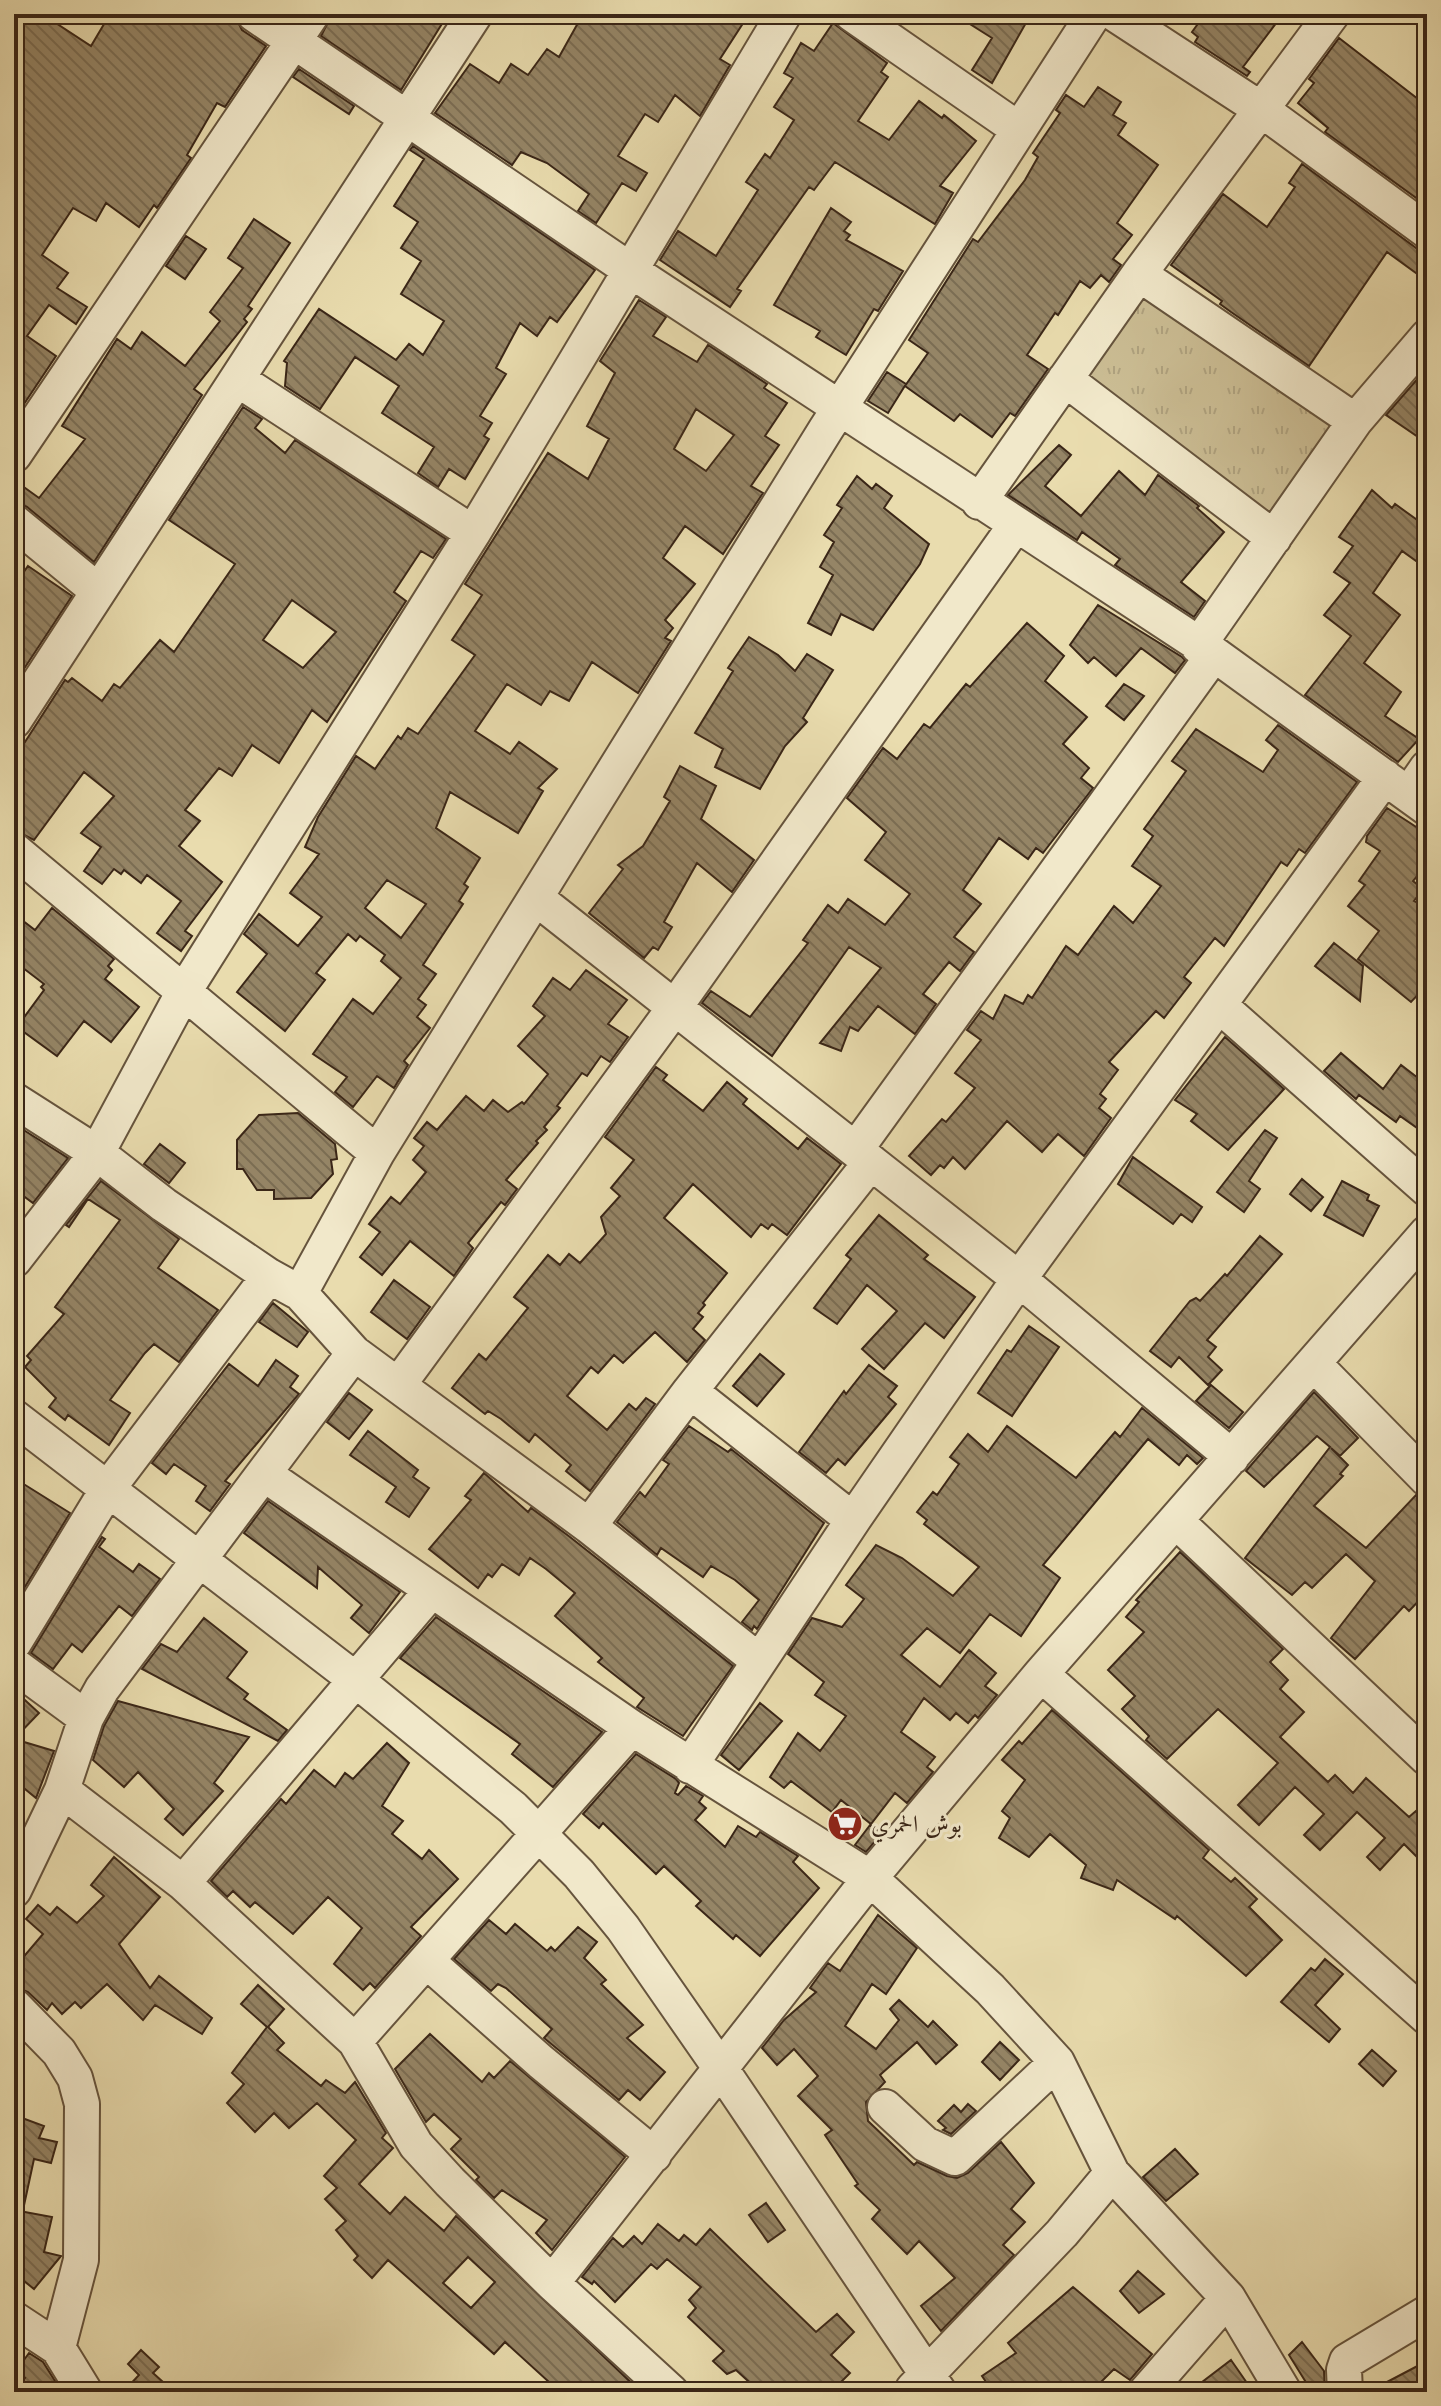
<svg xmlns="http://www.w3.org/2000/svg" width="1441" height="2406" font-family="'Old Standard TT',Amiri,serif">
<defs>
<pattern id="grass-tufts" width="24" height="20" patternUnits="userSpaceOnUse" patternTransform="scale(2)"><rect width="24" height="20" fill="#cbbd94"/><path d="M3 7l-1-3M5 7V3M7 7l1-3M15 17l-1-3M17 17v-4M19 17l1-3" fill="none" stroke="#afa27f"/></pattern>
<pattern id="building-back-hatch" width="6" height="6" patternUnits="userSpaceOnUse" patternTransform="scale(2)"><rect width="6" height="6" fill="#958566"/><path d="M-1 5l2 2M0 0l6 6M5-1l2 2" fill="none" stroke="#7b6d53"/></pattern>
</defs>
<rect width="100%" height="100%" fill="#e9dcae"/>
<filter id="stains"><feTurbulence type="fractalNoise" baseFrequency=".0025" numOctaves="4"/><feColorMatrix values="0 0 0 0 .2 0 0 0 0 .09 0 0 0 0 .02 0 0 0 .5 -.17"/></filter>
<radialGradient id="worn" r=".72"><stop offset=".6" stop-color="#630" stop-opacity="0"/><stop offset="1" stop-color="#630" stop-opacity=".3"/></radialGradient>
<path fill="url(#grass-tufts)" stroke="#827256" stroke-width="2" d="M1144,293L1338,428L1283,526L1085,380Z"/>
<path fill="url(#building-back-hatch)" stroke="#3a2617" stroke-width="2" fill-rule="evenodd" d="M30,14H42L91,46L110,14H234L242,30L266,46L225,107L217,103L187,155L191,158L157,208L154,205L139,227L106,203L96,221L73,208L42,255L68,273L57,288L87,307L76,324L49,305L27,336L56,356L14,419V19L24,25Z
M332,14H448L401,90L321,36Z
M583,14H749L720,59L730,65L700,116L675,95L658,122L645,114L618,156L647,173L636,191L622,183L596,223L578,211L589,194L547,163L521,152L512,165L435,113L470,64L499,83L511,64L528,75L547,49L559,57Z
M954,14H1031L992,83L972,70L992,38Z
M1205,14H1283L1243,67L1250,72L1247,76L1195,42L1198,37L1192,32Z
M833,23L887,63L881,72L888,77L858,121L889,140L919,101L942,118L944,115L976,141L940,186L953,193L935,224L835,162L814,190L809,187L737,289L741,291L730,307L660,260L678,231L716,256L758,190L746,182L765,154L770,158L794,120L774,107L793,78L784,73L801,43L814,51Z
M1339,38L1427,106L1426,205L1325,132L1328,128L1298,103L1314,83L1309,79Z
M299,69L354,106L349,114L293,77Z
M1098,87L1121,102L1113,115L1126,123L1118,135L1158,165L1117,223L1132,235L1113,259L1121,265L1109,282L1101,275L1090,288L1080,281L1058,315L1055,313L1027,355L1048,369L1015,416L1010,413L992,437L960,414L954,421L905,386L928,353L909,340L973,239L978,242L1025,180L1038,157L1033,153L1060,113L1056,110L1066,95L1084,107Z
M413,146L595,270L557,322L550,317L537,336L520,323L496,368L506,374L480,416L492,423L484,436L489,439L465,479L449,469L438,487L418,473L434,447L382,413L399,386L355,357L320,409L285,386L287,363L284,361L319,309L396,360L409,344L423,355L444,321L401,294L421,261L401,248L418,222L394,206L424,159L410,150Z
M1302,164L1427,256V281L1387,252L1309,366L1231,312L1220,304L1222,301L1171,265L1223,194L1267,227L1295,187L1289,183Z
M831,208L851,222L844,231L850,235L846,240L903,271L878,311L874,309L846,355L816,337L820,331L774,305Z
M254,219L290,243L248,306L252,309L244,319L247,322L194,389L202,395L94,562L27,507L14,502V480L39,498L85,439L62,426L117,339L131,349L142,332L185,366L220,321L210,312L243,268L228,258Z
M186,236L206,249L185,279L166,266Z
M639,300L666,317L653,336L697,362L708,345L767,384L764,388L787,403L765,436L779,445L751,486L763,493L723,554L685,526L663,558L695,584L665,620L673,628L665,638L671,641L638,693L592,662L569,701L550,691L541,705L507,684L475,731L510,754L519,742L557,769L538,788L543,791L518,833L450,792L436,828L480,858L464,884L468,887L459,901L463,904L423,965L436,974L418,999L426,1005L417,1017L430,1028L404,1061L408,1065L394,1088L377,1076L353,1107L335,1092L347,1077L313,1054L353,999L373,1014L401,978L381,961L385,955L360,936L356,941L348,934L316,973L325,980L285,1031L237,992L267,954L244,934L259,914L298,946L322,917L290,893L319,854L305,847L318,817L356,756L375,769L398,736L401,739L408,728L418,734L475,655L452,640L482,595L465,584L548,453L588,479L609,439L587,426L615,373L600,361ZM696,409L734,435L706,471L674,449ZM387,880L426,904L401,938L365,908Z
M1427,368V443L1386,415Z
M887,372L906,384L888,413L868,401Z
M243,407L262,419L255,428L285,453L295,440L446,539L433,558L421,551L394,592L406,601L327,722L312,710L279,763L252,745L232,776L219,768L185,810L200,821L179,846L222,882L185,931L192,936L181,951L157,933L181,901L147,875L141,883L124,870L121,874L114,869L102,884L84,871L101,847L81,833L114,796L84,772L34,840L14,830V759L65,680L68,682L72,678L102,701L114,684L120,688L160,640L174,652L235,564L169,520ZM292,600L336,632L303,668L263,640Z
M1059,445L1071,455L1045,486L1081,516L1119,471L1145,495L1158,475L1199,506L1197,508L1224,532L1181,582L1205,601L1194,617L1115,565L1120,559L1082,532L1077,540L1008,495Z
M857,476L872,489L876,484L892,496L884,508L929,544L920,564L873,630L841,614L831,635L808,623L833,575L820,567L834,542L824,535L842,508L837,505Z
M1372,490L1392,508L1395,504L1427,527V551L1419,563L1402,551L1373,593L1400,615L1364,663L1401,692L1385,716L1419,739L1398,762L1305,695L1351,636L1324,615L1350,583L1334,572L1353,546L1339,537Z
M28,566L72,596L14,684V586Z
M1098,605L1182,657L1185,660L1175,673L1141,648L1116,676L1094,657L1088,663L1070,645Z
M1027,623L1064,656L1045,681L1087,717L1063,744L1089,768L1081,778L1093,788L1043,853L1036,848L1028,859L999,838L963,890L981,904L954,937L974,952L960,971L949,962L923,994L936,1004L915,1034L878,1006L858,1031L850,1027L841,1051L820,1043L881,968L849,947L772,1056L702,1003L711,991L750,1017L808,943L803,940L828,905L838,913L848,899L885,925L910,894L865,860L886,832L847,798L883,748L897,759L924,724L930,728L966,684L970,687Z
M749,637L778,655L795,671L807,654L833,670L803,718L807,722L785,746L760,789L715,767L723,749L695,733L733,671L728,668Z
M1124,684L1144,696L1124,720L1106,706Z
M1278,725L1357,782L1305,853L1299,849L1287,866L1281,862L1224,946L1215,938L1184,977L1191,983L1164,1018L1156,1011L1109,1062L1118,1070L1100,1094L1106,1099L1099,1108L1111,1118L1084,1156L1058,1134L1042,1152L1007,1121L965,1169L953,1157L944,1168L940,1165L931,1175L909,1156L942,1119L946,1122L975,1088L955,1073L981,1040L967,1030L981,1011L993,1019L1005,995L1023,1004L1028,995L1032,998L1066,946L1078,955L1114,906L1133,923L1161,886L1132,866L1153,836L1144,829L1186,771L1172,761L1196,729L1263,772L1278,750L1266,740Z
M680,766L716,786L701,819L754,860L732,892L697,863L664,922L672,927L658,950L653,947L644,958L589,913L623,869L618,865L643,846L670,801L664,797Z
M1387,808L1427,834V864L1413,881L1423,889L1414,901L1427,908V985L1411,1002L1358,959L1379,931L1348,906L1365,885L1359,881L1380,851L1366,842L1367,836Z
M52,908L114,959L108,966L112,970L105,979L139,1007L111,1042L84,1021L57,1056L17,1027L44,990L41,987L44,984L14,961V914L35,930Z
M1334,943L1363,966L1360,1001L1315,966Z
M586,970L627,1000L608,1024L628,1037L610,1062L601,1056L587,1076L582,1073L557,1106L560,1108L544,1127L547,1130L536,1141L538,1143L506,1180L517,1189L505,1205L501,1202L468,1243L473,1248L454,1276L410,1241L382,1275L360,1257L380,1232L369,1224L391,1197L400,1204L426,1172L413,1160L424,1146L414,1138L427,1122L437,1130L466,1096L484,1111L493,1100L508,1112L522,1102L524,1104L548,1074L518,1046L545,1016L533,1006L553,978L570,990Z
M1225,1037L1284,1089L1228,1150L1191,1121L1197,1114L1175,1100Z
M1341,1053L1383,1089L1401,1065L1427,1085V1135L1400,1116L1396,1122L1359,1095L1356,1099L1324,1071Z
M656,1067L667,1075L663,1080L703,1111L727,1082L747,1099L743,1104L798,1149L807,1138L841,1164L787,1235L772,1224L768,1229L761,1224L751,1237L693,1184L664,1218L727,1273L703,1303L705,1305L698,1313L703,1317L693,1329L705,1340L687,1362L655,1332L623,1363L614,1355L598,1373L591,1367L567,1396L607,1430L629,1404L636,1410L646,1398L655,1404L590,1491L566,1471L571,1465L535,1434L529,1442L501,1419L488,1411L485,1414L452,1388L479,1354L486,1360L528,1308L514,1297L548,1255L560,1265L569,1254L580,1263L606,1234L601,1217L620,1196L611,1188L634,1160L605,1137Z
M298,1113L335,1144L337,1159L331,1160L333,1174L311,1198L274,1199V1190H257L243,1169H237V1140L259,1115Z
M22,1129L68,1158L33,1203L14,1189V1142Z
M1265,1130L1277,1138L1249,1181L1260,1189L1244,1212L1217,1192Z
M160,1144L185,1163L169,1183L144,1164Z
M1133,1157L1202,1207L1192,1222L1181,1214L1173,1224L1118,1184Z
M1302,1179L1323,1197L1311,1211L1290,1194Z
M101,1181L179,1239L158,1268L218,1310L179,1362L154,1344L145,1353L110,1400L130,1413L109,1445L68,1415L65,1420L49,1407L56,1398L25,1367L31,1360L27,1356L64,1314L55,1307L120,1220L88,1199L69,1227L66,1225Z
M1342,1181L1369,1195L1367,1200L1379,1206L1363,1236L1324,1215Z
M879,1215L928,1255L924,1259L975,1297L944,1338L925,1323L884,1369L862,1349L897,1311L867,1285L837,1324L814,1308L851,1259L846,1255Z
M1260,1236L1282,1254L1207,1340L1216,1347L1208,1357L1222,1370L1208,1385L1179,1357L1171,1367L1150,1351L1190,1301L1196,1298L1200,1301L1225,1274L1227,1276Z
M394,1280L430,1307L407,1339L371,1312Z
M273,1303L308,1332L297,1347L259,1322Z
M1029,1326L1059,1347L1012,1416L978,1393L1007,1350L1011,1352Z
M760,1354L784,1374L757,1406L733,1386Z
M276,1360L298,1376L290,1387L299,1394L225,1481L230,1484L210,1511L196,1501L206,1486L174,1464L166,1474L152,1463L229,1364L258,1386Z
M869,1365L897,1386L888,1397L896,1404L845,1465L838,1459L826,1473L799,1452L844,1391L846,1394Z
M1211,1385L1243,1412L1229,1428L1196,1401Z
M1314,1392L1358,1438L1340,1456L1331,1448L1348,1465L1340,1474L1343,1476L1314,1506L1366,1548L1416,1495L1427,1503V1592L1409,1611L1404,1606L1355,1659L1331,1638L1375,1581L1346,1554L1312,1588L1305,1582L1292,1595L1245,1558L1330,1447L1317,1436L1264,1487L1246,1471Z
M349,1393L372,1410L349,1439L327,1422Z
M1142,1408L1203,1458L1197,1464L1187,1455L1179,1465L1148,1439L1043,1565L1060,1578L1021,1636L990,1614L960,1653L927,1628L901,1655L940,1687L969,1650L996,1673L985,1686L997,1695L978,1718L975,1715L968,1723L956,1713L950,1720L924,1698L901,1732L935,1757L927,1767L933,1772L907,1803L895,1793L871,1824L841,1800L832,1812L791,1781L784,1788L770,1777L798,1733L820,1751L846,1716L815,1695L824,1682L788,1654L812,1618L842,1627L864,1599L846,1585L876,1545L902,1558L953,1596L979,1567L924,1524L927,1520L917,1512L933,1492L937,1495L959,1464L950,1457L968,1434L988,1452L1007,1426L1076,1478L1115,1432L1120,1437Z
M689,1426L728,1452L731,1449L824,1523L757,1629L754,1626L752,1630L742,1622L759,1600L735,1580L711,1566L703,1577L661,1548L657,1555L617,1522L640,1492L645,1497L669,1464L663,1460Z
M368,1431L418,1470L413,1477L429,1488L409,1517L386,1502L396,1487L350,1455Z
M484,1473L528,1512L531,1508L570,1537L733,1666L683,1736L637,1707L644,1698L598,1662L602,1658L555,1616L575,1593L546,1569L530,1558L519,1575L502,1564L492,1577L488,1574L478,1588L429,1549L471,1500L465,1496Z
M14,1478L70,1513L14,1605Z
M268,1501L400,1592L369,1633L351,1618L362,1605L318,1567L317,1588L244,1533Z
M102,1537L105,1539L99,1547L133,1572L139,1564L160,1579L132,1616L119,1606L82,1652L72,1644L53,1669L31,1653Z
M1180,1552L1283,1649L1270,1662L1288,1680L1280,1689L1304,1712L1280,1737L1328,1782L1335,1775L1353,1793L1366,1778L1409,1817L1416,1811L1427,1825V1867L1404,1844L1380,1870L1367,1857L1385,1838L1357,1812L1320,1850L1304,1835L1324,1814L1295,1787L1259,1825L1238,1805L1278,1763L1218,1709L1167,1759L1146,1740L1149,1736L1122,1709L1135,1696L1108,1670L1144,1632L1126,1617L1139,1602L1136,1600Z
M436,1617L602,1732L553,1787L512,1754L520,1744L400,1658Z
M204,1618L247,1652L227,1678L248,1694L244,1699L287,1730L278,1741L142,1669L161,1644L177,1652Z
M14,1690L39,1713L14,1739L54,1751L36,1798L14,1780Z
M118,1701L249,1737L214,1783L223,1791L183,1835L165,1819L174,1809L138,1772L124,1787L93,1760L104,1726Z
M760,1703L782,1721L739,1770L721,1755Z
M1052,1710L1209,1850L1203,1858L1231,1882L1235,1878L1257,1899L1249,1907L1282,1940L1246,1976L1177,1916L1175,1919L1117,1880L1113,1890L1081,1878L1086,1865L1050,1834L1029,1857L999,1838L1010,1818L1002,1811L1025,1780L1002,1760L1019,1741L1022,1744Z
M387,1743L409,1763L382,1806L403,1821L392,1834L422,1859L429,1850L458,1879L411,1927L421,1936L375,1988L370,1983L363,1990L334,1964L362,1928L328,1897L293,1934L255,1902L250,1907L233,1891L227,1897L211,1881L281,1799L286,1804L314,1770L335,1787L345,1773L353,1779Z
M636,1754L676,1779L679,1783L675,1793L678,1795L686,1786L703,1796L699,1802L706,1808L695,1820L725,1847L738,1826L756,1837L760,1832L798,1856L793,1862L819,1888L760,1956L736,1935L733,1939L696,1906L701,1901L664,1866L656,1874L603,1823L599,1828L583,1814Z
M870,1825L882,1833L866,1852L855,1845Z
M114,1857L160,1897L119,1944L150,1988L159,1976L212,2018L202,2034L155,2005L143,2020L107,1984L81,2008L75,2002L62,2014L52,2003L47,2010L28,1992L14,1986V1968L43,1934L26,1919L38,1905L50,1915L57,1907L77,1923L104,1896L91,1885Z
M878,1915L917,1948L886,1994L872,1984L845,2026L876,2049L899,2020L890,2009L899,2000L928,2027L933,2021L957,2045L936,2064L917,2042L880,2075L885,2082L866,2102L868,2121L914,2165L917,2162L947,2176L957,2178L968,2173L1001,2142L1034,2183L1011,2209L1025,2222L1003,2245L1014,2255L941,2331L921,2306L955,2278L919,2241L907,2254L872,2219L880,2210L855,2186L858,2184L825,2135L832,2130L798,2096L818,2076L794,2049L777,2065L762,2048L784,2020L816,1992L810,1988L828,1963L840,1971Z
M489,1920L506,1934L515,1924L547,1951L551,1947L555,1951L578,1927L597,1942L584,1958L606,1980L601,1984L643,2025L627,2038L665,2072L640,2100L628,2090L619,2100L544,2038L552,2029L506,1988L498,1984L491,1991L454,1959Z
M1325,1959L1343,1974L1315,2005L1340,2029L1329,2042L1281,2002L1311,1968L1315,1971Z
M258,1985L284,2009L268,2027L284,2043L277,2050L321,2086L326,2080L345,2093L355,2082L386,2133L382,2138L393,2148L359,2184L390,2214L405,2197L444,2231L456,2216L641,2392H539L549,2382L505,2342L494,2354L388,2260L372,2278L354,2260L358,2256L336,2230L346,2221L325,2199L337,2188L324,2176L356,2140L317,2103L289,2128L274,2113L255,2132L227,2103L244,2084L232,2073L267,2027L241,2004ZM468,2257L495,2282L471,2308L443,2283Z
M430,2034L482,2082L489,2073L494,2078L510,2061L625,2157L552,2250L536,2233L547,2220L502,2190L494,2198L476,2180L479,2177L451,2149L461,2139L434,2114L426,2122L395,2069Z
M1000,2042L1019,2060L1000,2080L982,2062Z
M1372,2050L1396,2071L1383,2086L1359,2064Z
M968,2104L976,2111L951,2134L943,2130L946,2128L938,2121L954,2105L961,2112Z
M14,2115L44,2126L39,2138L57,2142L51,2163L34,2159L23,2210H14L52,2217L44,2252L61,2256L34,2289L14,2273Z
M1175,2149L1198,2174L1166,2201L1143,2177Z
M766,2203L785,2230L768,2242L749,2215Z
M658,2224L679,2241L684,2235L696,2245L710,2229L816,2332L837,2314L854,2332L831,2355L850,2373L831,2392H760L736,2370L727,2374L713,2361L724,2351L688,2317L696,2308L689,2300L701,2287L667,2259L657,2269L651,2264L615,2302L594,2281L592,2284L582,2277L613,2238L623,2247L634,2236L642,2244Z
M1138,2271L1164,2294L1139,2313L1120,2291Z
M1073,2287L1152,2354L1130,2380L1114,2369L1091,2392H993L982,2376L1016,2353L1008,2343Z
M1302,2342L1324,2371L1325,2392H1312L1289,2355Z
M141,2350L159,2367L153,2373L162,2381L152,2392H123L139,2375L128,2364Z
M29,2353L43,2362L62,2392H14L25,2378L16,2371Z
M1231,2360L1247,2383L1236,2392H1189Z
M1427,2361V2392H1368Z"/>
<g fill="none" stroke-linecap="round" stroke-linejoin="round">
<defs>
<path id="minor" d="M254,14L633,272L1214,654L1427,808
M852,14L1018,129
M1115,14L1262,110L1427,231
M1139,274L1355,421
M237,379L473,533
M1065,379L1274,538
M14,455L312,14
M979,502L1139,274L1332,14
M14,522L98,591
M1198,646L1355,421L1427,337
M14,721L475,14
M1409,794L1427,768
M14,850L377,1153
M536,898L1019,1279L1232,1457
M1219,1005L1427,1189
M14,1100L97,1153L164,1205L269,1276L300,1293L354,1353L589,1526L759,1661
M856,1149L1214,654
M14,1260L97,1153L183,993L473,533L784,14
M300,1293L377,1153L826,429L1094,14
M1314,1364L1427,1479
M399,1384L675,1007L1015,526
M690,1391L853,1520
M14,1417L356,1680L513,1808L579,1874L623,1928L721,2069L939,2392
M264,1474L632,1728L870,1878L990,1989L1057,2062L1112,2173L1228,2298L1284,2392
M1177,1522L1427,1758
M589,1526L690,1391L871,1162
M14,1643L109,1487L269,1276
M14,1665L86,1718
M1041,1674L1427,2017
M690,1766L853,1520L1019,1279L1385,777
M62,1790L183,1883L355,2041L416,2145L450,2182L552,2283L671,2392
M183,1883L432,1590
M14,1890L62,1790L86,1718L102,1689L354,1353
M428,1962L541,2062L654,2155
M14,2006L59,2052L75,2078L82,2104L81,2260L58,2348
M355,2041L632,1728
M885,2107L925,2144L955,2158L1057,2062
M552,2283L870,1878L1041,1674L1427,1233
M14,2319L58,2348L85,2392
M913,2389L1062,2233L1112,2173
M1146,2392L1228,2298
M1345,2392L1344,2370L1347,2361L1427,2313"/>
</defs>
<use href="#minor" stroke="#66543d" stroke-width="38"/>
<use href="#minor" stroke="#f1e8ca" stroke-width="34"/>
</g>
<defs>
<symbol id="supermarket-disc" viewBox="-11 -11 22 22"><circle r="9.5" fill="#8f2418" stroke="#f1e8ca"/><path d="M-6-5.5h2.5l.6 2H6L4.5 2H-2.5L-4.4-4H-6ZM-1.5 3.2a1.3 1.3 0 1 0 .1 0ZM3 3.2a1.3 1.3 0 1 0 .1 0Z" fill="#fff"/></symbol>
</defs>
<g fill-rule="evenodd">
<use href="#supermarket-disc" x="825" y="1804" width="40" height="40"/>
</g>
<g text-anchor="middle" stroke-width="6" stroke-linejoin="round" paint-order="stroke">
<g font-size="24" fill="#3a2617" stroke="#f1e8ca" text-anchor="start">
<text x="871" y="1832">بوش الحمري</text>
</g>
</g>
<rect width="1441" height="2406" fill="none" stroke="#e9dcae" stroke-width="48"/>
<rect x="16" y="16" width="1409" height="2374" fill="none" stroke="#3a2617" stroke-width="4"/>
<rect x="24" y="24" width="1393" height="2358" fill="none" stroke="#3a2617" stroke-width="2"/>
<rect width="100%" height="100%" filter="url(#stains)"/>
<rect width="100%" height="100%" fill="url(#worn)"/>
</svg>
